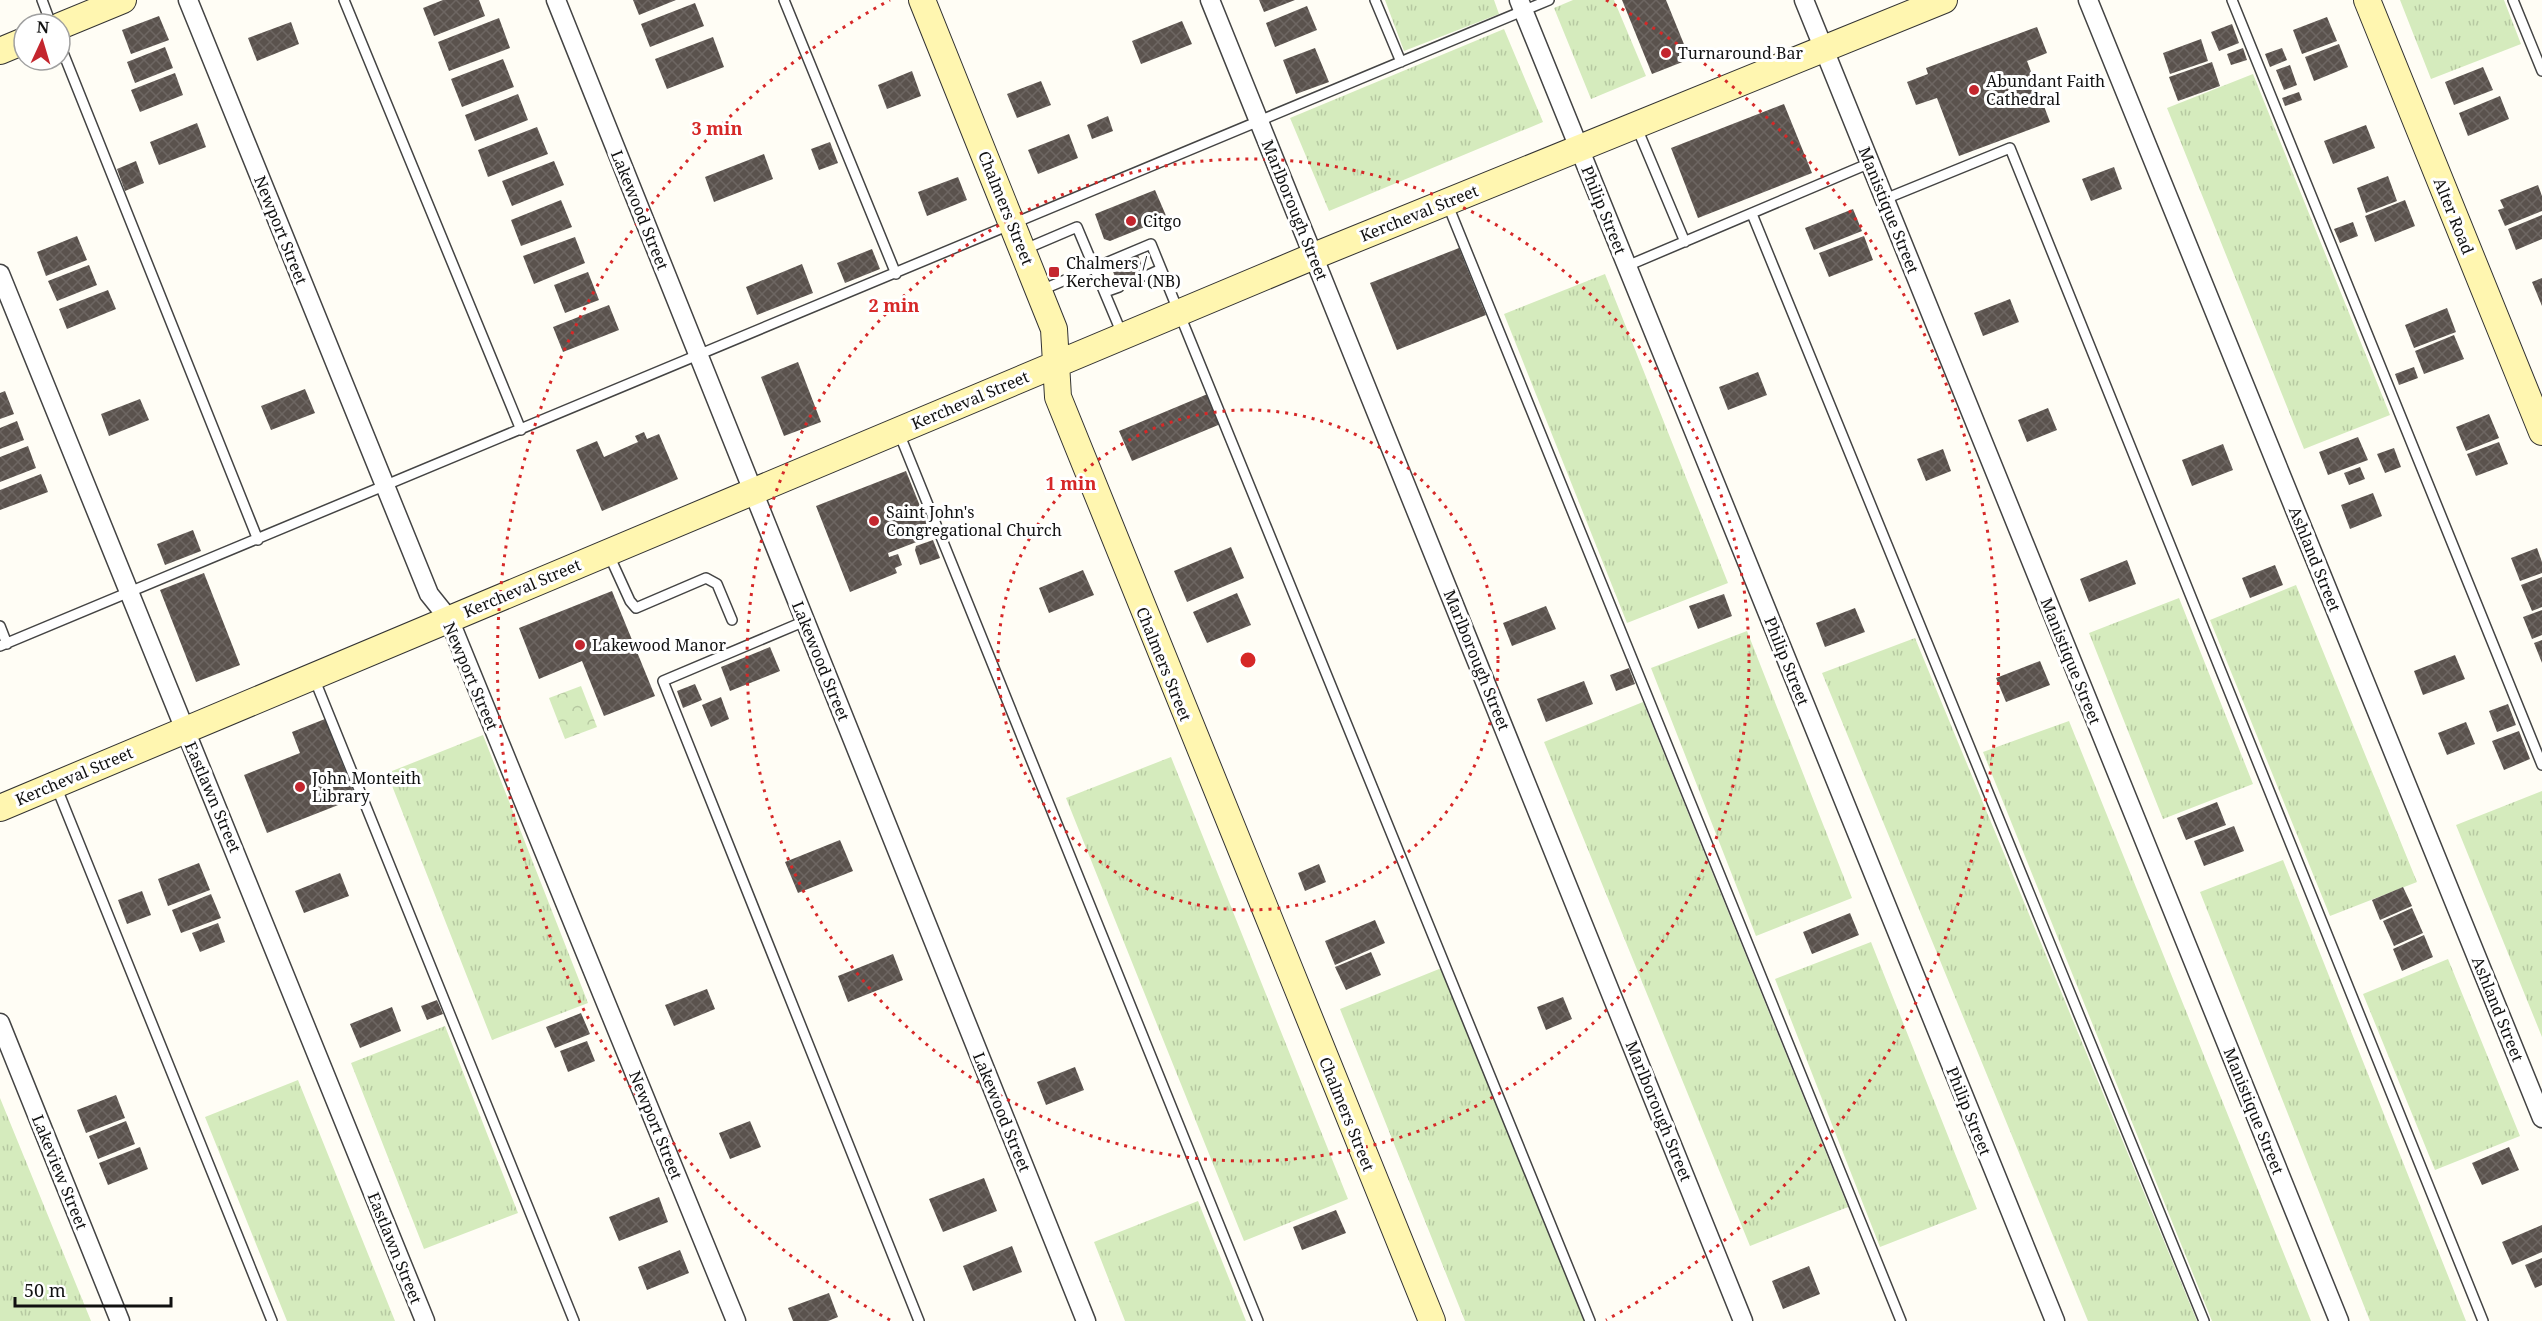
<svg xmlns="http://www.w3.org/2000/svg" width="2542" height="1321" font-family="'Noto Serif',serif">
<defs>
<pattern id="grass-tufts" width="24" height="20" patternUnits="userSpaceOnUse" patternTransform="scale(1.5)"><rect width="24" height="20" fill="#d5ebbd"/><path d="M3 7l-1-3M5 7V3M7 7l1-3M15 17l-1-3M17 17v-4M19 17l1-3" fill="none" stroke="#b6c8a1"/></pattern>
<pattern id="park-crowns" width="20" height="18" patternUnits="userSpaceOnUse" patternTransform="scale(1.5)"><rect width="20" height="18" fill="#d5ebbd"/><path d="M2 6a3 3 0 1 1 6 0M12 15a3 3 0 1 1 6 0" fill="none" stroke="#b6c8a1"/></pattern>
<pattern id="building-cross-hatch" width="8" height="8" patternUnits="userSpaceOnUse" patternTransform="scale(1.5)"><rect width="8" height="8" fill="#5a524d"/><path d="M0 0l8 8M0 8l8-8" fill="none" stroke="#6d6662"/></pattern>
</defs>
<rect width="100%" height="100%" fill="#fffdf5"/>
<path fill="url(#grass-tufts)" d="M1385,0H1494L1499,14L1404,51Z
M1573,0H1614L1646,76L1591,99L1554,8Z
M2400,0H2504L2521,44L2431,79Z
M1504,29L1543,122L1329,211L1290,118Z
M2253,74L2390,415L2304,449L2167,108Z
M1605,274L1728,583L1627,623L1504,314Z
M2296,585L2417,882L2330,916L2210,620Z
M2179,598L2253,784L2163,819L2089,633Z
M1747,631L1852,898L1756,936L1651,668Z
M1915,638L2197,1321H2088L1822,673Z
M1643,702L1848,1207L1750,1246L1544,742Z
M2069,721L2311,1321H2212L1983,752Z
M483,735L588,1003L492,1040L387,773Z
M1171,757L1348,1199L1244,1241L1066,798Z
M2542,791V1037L2456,825Z
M2283,860L2466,1321H2370L2200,892Z
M1871,942L1977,1209L1880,1247L1775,979Z
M2448,959L2520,1136L2435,1170L2363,994Z
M1444,967L1587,1321H1465L1340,1009Z
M445,1026L518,1213L424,1249L351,1063Z
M298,1080L395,1321H287L205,1117Z
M0,1098L91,1321H0Z
M1198,1201L1246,1321H1125L1094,1242Z"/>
<path fill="url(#park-crowns)" d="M581,686L597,727L565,739L549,698Z"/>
<path fill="url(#building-cross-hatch)" d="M443,0H479L485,16L434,36L423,8Z
M633,0H676L639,15Z
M1259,0H1295L1264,12Z
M1622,0H1666L1690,59L1652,74Z
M695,3L704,26L650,47L641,24Z
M1307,6L1317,30L1275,47L1266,23Z
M159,16L169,40L131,54L122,30Z
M2327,17L2337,41L2302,54L2293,30Z
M499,18L510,48L449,71L438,42Z
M1182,21L1192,44L1141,64L1132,41Z
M291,22L299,44L257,61L248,38Z
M2232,24L2239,43L2219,51L2211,32Z
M2037,27L2047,53L2027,61L2050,122L1959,156L1937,98L1916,105L1907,82L1928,74L1926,68Z
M713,37L724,67L667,89L655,59Z
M2201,39L2208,61L2170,74L2163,53Z
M2339,44L2348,67L2314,81L2305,57Z
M165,47L173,68L135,83L127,62Z
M1315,48L1329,82L1296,94L1283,60Z
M2243,48L2247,60L2231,65L2227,54Z
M2282,48L2287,60L2270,67L2265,54Z
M503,59L514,87L462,107L451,79Z
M2212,62L2220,86L2178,101L2169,77Z
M2290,65L2297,85L2284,90L2276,70Z
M2483,67L2493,90L2454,105L2445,82Z
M912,71L921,96L887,109L878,85Z
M175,73L183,95L140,112L131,90Z
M1041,81L1051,105L1017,118L1007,94Z
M2299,92L2302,100L2285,106L2282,98Z
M518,94L528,120L475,141L465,115Z
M2500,96L2509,119L2468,136L2459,113Z
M1784,104L1812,173L1698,218L1671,148Z
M1108,116L1113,131L1092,139L1087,125Z
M197,123L206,147L159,165L150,142Z
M2366,125L2375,148L2333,164L2324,141Z
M537,127L548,154L488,177L478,150Z
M1069,134L1078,158L1038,174L1028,150Z
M830,142L838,163L819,170L811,149Z
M764,154L773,179L714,202L705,177Z
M136,161L144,183L125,191L117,169Z
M554,161L564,185L512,206L502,181Z
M2114,167L2122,189L2091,201L2082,179Z
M2388,176L2397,201L2366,213L2357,188Z
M958,177L967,200L927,216L918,192Z
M2538,185L2542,196V211L2505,226L2498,210L2504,208L2500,200Z
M1155,190L1167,218L1110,241L1104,239L1095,214Z
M561,200L572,227L521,246L511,220Z
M2405,200L2415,226L2375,242L2365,216Z
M1853,209L1862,231L1814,250L1805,228Z
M2542,215V239L2516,250L2508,229Z
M2353,222L2358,236L2340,243L2334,229Z
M77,236L87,260L46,276L37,252Z
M1864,236L1873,260L1829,277L1819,253Z
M575,237L585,263L534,284L523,256Z
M1459,248L1486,315L1397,350L1370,283Z
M872,249L880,269L845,283L837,263Z
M1138,255L1147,278L1119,288L1111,266Z
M802,264L813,293L757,315L746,287Z
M89,265L97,285L57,301L48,281Z
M588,272L599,300L565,313L554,285Z
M2542,278V306L2532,282Z
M108,290L116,309L67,329L59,309Z
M2010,299L2019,322L1983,336L1974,313Z
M609,305L619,330L563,352L553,327Z
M2447,308L2456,332L2414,348L2405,325Z
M2454,335L2464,359L2424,374L2415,351Z
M798,362L821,422L784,436L761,377Z
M2414,367L2418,378L2399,385L2395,374Z
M1758,372L1767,395L1728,410L1719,387Z
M305,389L315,413L271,430L261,406Z
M5,391L14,414L0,419V393Z
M1210,393L1223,423L1132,461L1119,431Z
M140,399L149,420L109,436L101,414Z
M2048,408L2057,430L2027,442L2018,420Z
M2489,414L2499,438L2466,451L2456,427Z
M17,421L24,440L0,449V428Z
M644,432L647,439L659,434L678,479L602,511L576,450L597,441L604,457L638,442L635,436Z
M2358,437L2368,460L2328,475L2319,452Z
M2499,442L2508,464L2476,476L2467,454Z
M2223,444L2233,470L2192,486L2182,460Z
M28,446L36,468L0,482V457Z
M2394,448L2401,467L2385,473L2377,454Z
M1943,449L1951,471L1926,481L1917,459Z
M2360,467L2365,479L2349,485L2344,473Z
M906,471L932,536L888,553L889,557L898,554L902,565L895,568L897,573L850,592L816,506Z
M41,474L48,492L0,510V490Z
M2373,493L2382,516L2350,529L2341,505Z
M193,530L201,551L165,565L157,544Z
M933,540L940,558L920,565L915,550L916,546Z
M1231,547L1244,578L1187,602L1174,571Z
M2537,548L2542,562V573L2520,581L2511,558Z
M2127,560L2136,584L2089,602L2080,579Z
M2275,565L2283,585L2250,598L2242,578Z
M1083,570L1094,595L1049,613L1039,588Z
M204,573L240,665L196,682L160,590Z
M2542,577V607L2532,611L2521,585Z
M612,591L655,696L604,716L582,661L539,679L519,628Z
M1237,593L1251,625L1207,643L1193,612Z
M1724,594L1732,616L1698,629L1689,606Z
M1546,606L1556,629L1512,646L1503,623Z
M1855,608L1865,632L1825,647L1816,623Z
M2542,610V635L2532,639L2523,617Z
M2542,640V663L2534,643Z
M770,647L780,671L730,691L721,667Z
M2455,655L2465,679L2423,695L2414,671Z
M2040,661L2050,685L2006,702L1996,678Z
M1629,668L1635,684L1616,691L1610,675Z
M1584,681L1593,704L1546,722L1537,699Z
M695,684L702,700L683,708L677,691Z
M721,697L729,719L711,727L702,705Z
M2508,704L2516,725L2497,732L2489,711Z
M325,719L356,798L267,833L244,775L300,753L292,732Z
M2466,722L2475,744L2447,755L2438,733Z
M2519,731L2530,759L2504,770L2492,741Z
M2217,802L2226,825L2186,840L2177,818Z
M2234,826L2244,851L2204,866L2194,841Z
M840,840L853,871L798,893L785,862Z
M199,863L210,890L168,906L158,879Z
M1319,864L1326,882L1305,891L1298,873Z
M340,873L349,896L304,913L295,891Z
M2403,887L2412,906L2380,920L2372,900Z
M142,891L151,915L127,924L118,900Z
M211,894L221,918L181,933L172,910Z
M2412,908L2423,933L2394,946L2383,921Z
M1850,913L1859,935L1812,954L1803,932Z
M1375,920L1385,943L1335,965L1325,941Z
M218,923L225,942L200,952L192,933Z
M2424,935L2433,957L2402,971L2393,949Z
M1371,952L1381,975L1346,990L1335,967Z
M893,954L903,980L848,1002L838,976Z
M707,989L715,1009L674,1026L665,1005Z
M1563,997L1572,1019L1546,1030L1537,1007Z
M437,1000L443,1014L427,1020L421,1006Z
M392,1007L401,1031L360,1048L350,1024Z
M581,1013L590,1034L555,1048L546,1027Z
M587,1041L595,1061L568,1072L560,1051Z
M1075,1067L1084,1090L1046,1105L1037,1082Z
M116,1095L125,1118L86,1133L77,1110Z
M126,1121L135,1144L98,1159L89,1136Z
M750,1121L761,1147L730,1159L719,1133Z
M140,1147L148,1169L108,1185L99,1163Z
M2509,1147L2519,1170L2482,1185L2472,1163Z
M984,1178L997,1211L943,1232L929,1199Z
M659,1197L668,1222L619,1241L609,1217Z
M1336,1210L1346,1233L1302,1250L1293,1227Z
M2542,1225V1252L2512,1265L2502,1242Z
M1012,1246L1022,1272L973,1291L963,1266Z
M680,1250L689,1273L647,1290L638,1267Z
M2542,1258V1285L2535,1288L2525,1265Z
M1809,1266L1820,1294L1783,1309L1772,1281Z
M829,1293L838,1317L828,1321H793L788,1308Z"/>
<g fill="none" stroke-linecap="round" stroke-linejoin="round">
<defs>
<path id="lane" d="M42,0L51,24
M344,0L521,430
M784,0L896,274
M1375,0L1401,62
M2232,0L2542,765
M2513,0L2542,71
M60,45L258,540
M1637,128L1685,242
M1885,199L2010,148L2483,1321
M1447,203L1901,1321
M1752,214L2204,1321
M1023,250L1077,227L1122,334
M1627,266L1870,163
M1146,276L1161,269
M1039,291L1151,244L1590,1321
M1105,292L1119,287
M899,433L1258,1321
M609,555L630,601L636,608L706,578L717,584L732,620
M805,621L663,681L919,1321
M0,626L7,644
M0,646L1549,0
M314,678L574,1321
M56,786L272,1321"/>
<path id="street" d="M188,0L429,594L449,619L736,1321
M556,0L1086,1321
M1210,0L1743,1321
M1519,0L2055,1321
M1804,0L2339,1321
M2088,0L2542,1118
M0,274L425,1321
M0,1023L120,1321"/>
<path id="secondary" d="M922,0L1054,329L1058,397L1432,1321
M2367,0L2542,432
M60,26L123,0
M0,51L24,41
M0,808L1314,256L1944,0"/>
</defs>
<use href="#lane" stroke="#444" stroke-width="12"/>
<use href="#street" stroke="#444" stroke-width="21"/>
<use href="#secondary" stroke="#333" stroke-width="28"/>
<use href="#lane" stroke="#fff" stroke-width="9"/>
<use href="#street" stroke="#fff" stroke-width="18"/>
<use href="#secondary" stroke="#fff6b0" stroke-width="26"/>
</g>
<g fill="none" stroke="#d62828" stroke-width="3" stroke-dasharray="3 6">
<circle cx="1248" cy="660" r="250"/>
<circle cx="1248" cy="660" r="501"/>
<path d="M890 1320A751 751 0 0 1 890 0M1606 0A751 751 0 0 1 1606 1320"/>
</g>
<g fill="#c4262e" stroke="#fff" stroke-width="2">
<circle cx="1666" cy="53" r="6"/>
<circle cx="1974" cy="90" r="6"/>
<circle cx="1131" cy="221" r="6"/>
<rect x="1048" y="266" width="12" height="12" rx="3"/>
<circle cx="874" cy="521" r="6"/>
<circle cx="580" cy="645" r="6"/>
<circle cx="300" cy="787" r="6"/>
</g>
<g text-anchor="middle" stroke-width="6" stroke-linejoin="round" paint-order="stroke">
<g font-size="16" fill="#111" stroke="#fff" text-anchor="start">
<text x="1678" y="59">Turnaround Bar</text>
<text x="1986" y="87">Abundant Faith<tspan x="1986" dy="18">Cathedral</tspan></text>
<text x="1143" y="227">Citgo</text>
<text x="1066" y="269">Chalmers /<tspan x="1066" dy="18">Kercheval (NB)</tspan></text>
<text x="886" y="518">Saint John's<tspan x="886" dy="18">Congregational Church</tspan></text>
<text x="592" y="651">Lakewood Manor</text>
<text x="312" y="784">John Monteith<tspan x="312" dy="18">Library</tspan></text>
</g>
<g font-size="16" fill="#111" stroke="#fff">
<text transform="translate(1006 208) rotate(68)" y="6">Chalmers Street</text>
<text transform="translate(640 210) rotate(68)" y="6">Lakewood Street</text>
<text transform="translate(1295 210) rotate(68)" y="6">Marlborough Street</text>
<text transform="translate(1604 210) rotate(68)" y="6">Philip Street</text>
<text transform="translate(1889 210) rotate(68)" y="6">Manistique Street</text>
<text transform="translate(1419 213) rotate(-22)" y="6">Kercheval Street</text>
<text transform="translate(2454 216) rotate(68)" y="6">Alter Road</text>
<text transform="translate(281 230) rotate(68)" y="6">Newport Street</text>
<text transform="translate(970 400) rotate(-23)" y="6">Kercheval Street</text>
<text transform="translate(2315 559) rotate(68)" y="6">Ashland Street</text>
<text transform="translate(522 588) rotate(-23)" y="6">Kercheval Street</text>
<text transform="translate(1477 660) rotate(68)" y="6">Marlborough Street</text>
<text transform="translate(821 661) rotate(68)" y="6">Lakewood Street</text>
<text transform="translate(1787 661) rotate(68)" y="6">Philip Street</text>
<text transform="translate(2071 661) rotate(68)" y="6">Manistique Street</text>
<text transform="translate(1164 664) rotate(68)" y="6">Chalmers Street</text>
<text transform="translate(471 676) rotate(67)" y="6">Newport Street</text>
<text transform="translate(74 776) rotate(-23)" y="6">Kercheval Street</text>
<text transform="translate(213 797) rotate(67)" y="6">Eastlawn Street</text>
<text transform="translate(2498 1009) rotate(68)" y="6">Ashland Street</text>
<text transform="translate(1659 1111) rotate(68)" y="6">Marlborough Street</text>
<text transform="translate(1969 1111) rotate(68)" y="6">Philip Street</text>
<text transform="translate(2254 1111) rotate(68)" y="6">Manistique Street</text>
<text transform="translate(1002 1112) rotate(68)" y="6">Lakewood Street</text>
<text transform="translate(1347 1114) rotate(68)" y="6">Chalmers Street</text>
<text transform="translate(656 1125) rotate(68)" y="6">Newport Street</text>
<text transform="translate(60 1172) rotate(68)" y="6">Lakeview Street</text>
<text transform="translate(395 1248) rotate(68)" y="6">Eastlawn Street</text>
</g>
</g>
<circle cx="1248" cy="660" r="9" fill="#d62828" stroke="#fff" stroke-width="3"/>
<g font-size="18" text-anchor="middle" font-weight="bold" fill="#d62828" stroke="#fff" stroke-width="6" stroke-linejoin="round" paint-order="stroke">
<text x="717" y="135">3 min</text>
<text x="894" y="312">2 min</text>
<text x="1071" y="490">1 min</text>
</g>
<g transform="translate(42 42) rotate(4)"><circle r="28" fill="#ffffff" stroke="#a0a0a0" stroke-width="1.5"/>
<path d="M0-4.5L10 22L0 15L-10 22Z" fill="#c4262e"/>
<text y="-9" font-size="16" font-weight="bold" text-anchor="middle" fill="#111111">N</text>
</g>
<path d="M15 1297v9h156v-9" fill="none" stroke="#111111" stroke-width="3"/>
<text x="24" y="1297" font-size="18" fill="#111111" stroke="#ffffff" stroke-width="4.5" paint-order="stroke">50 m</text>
</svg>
